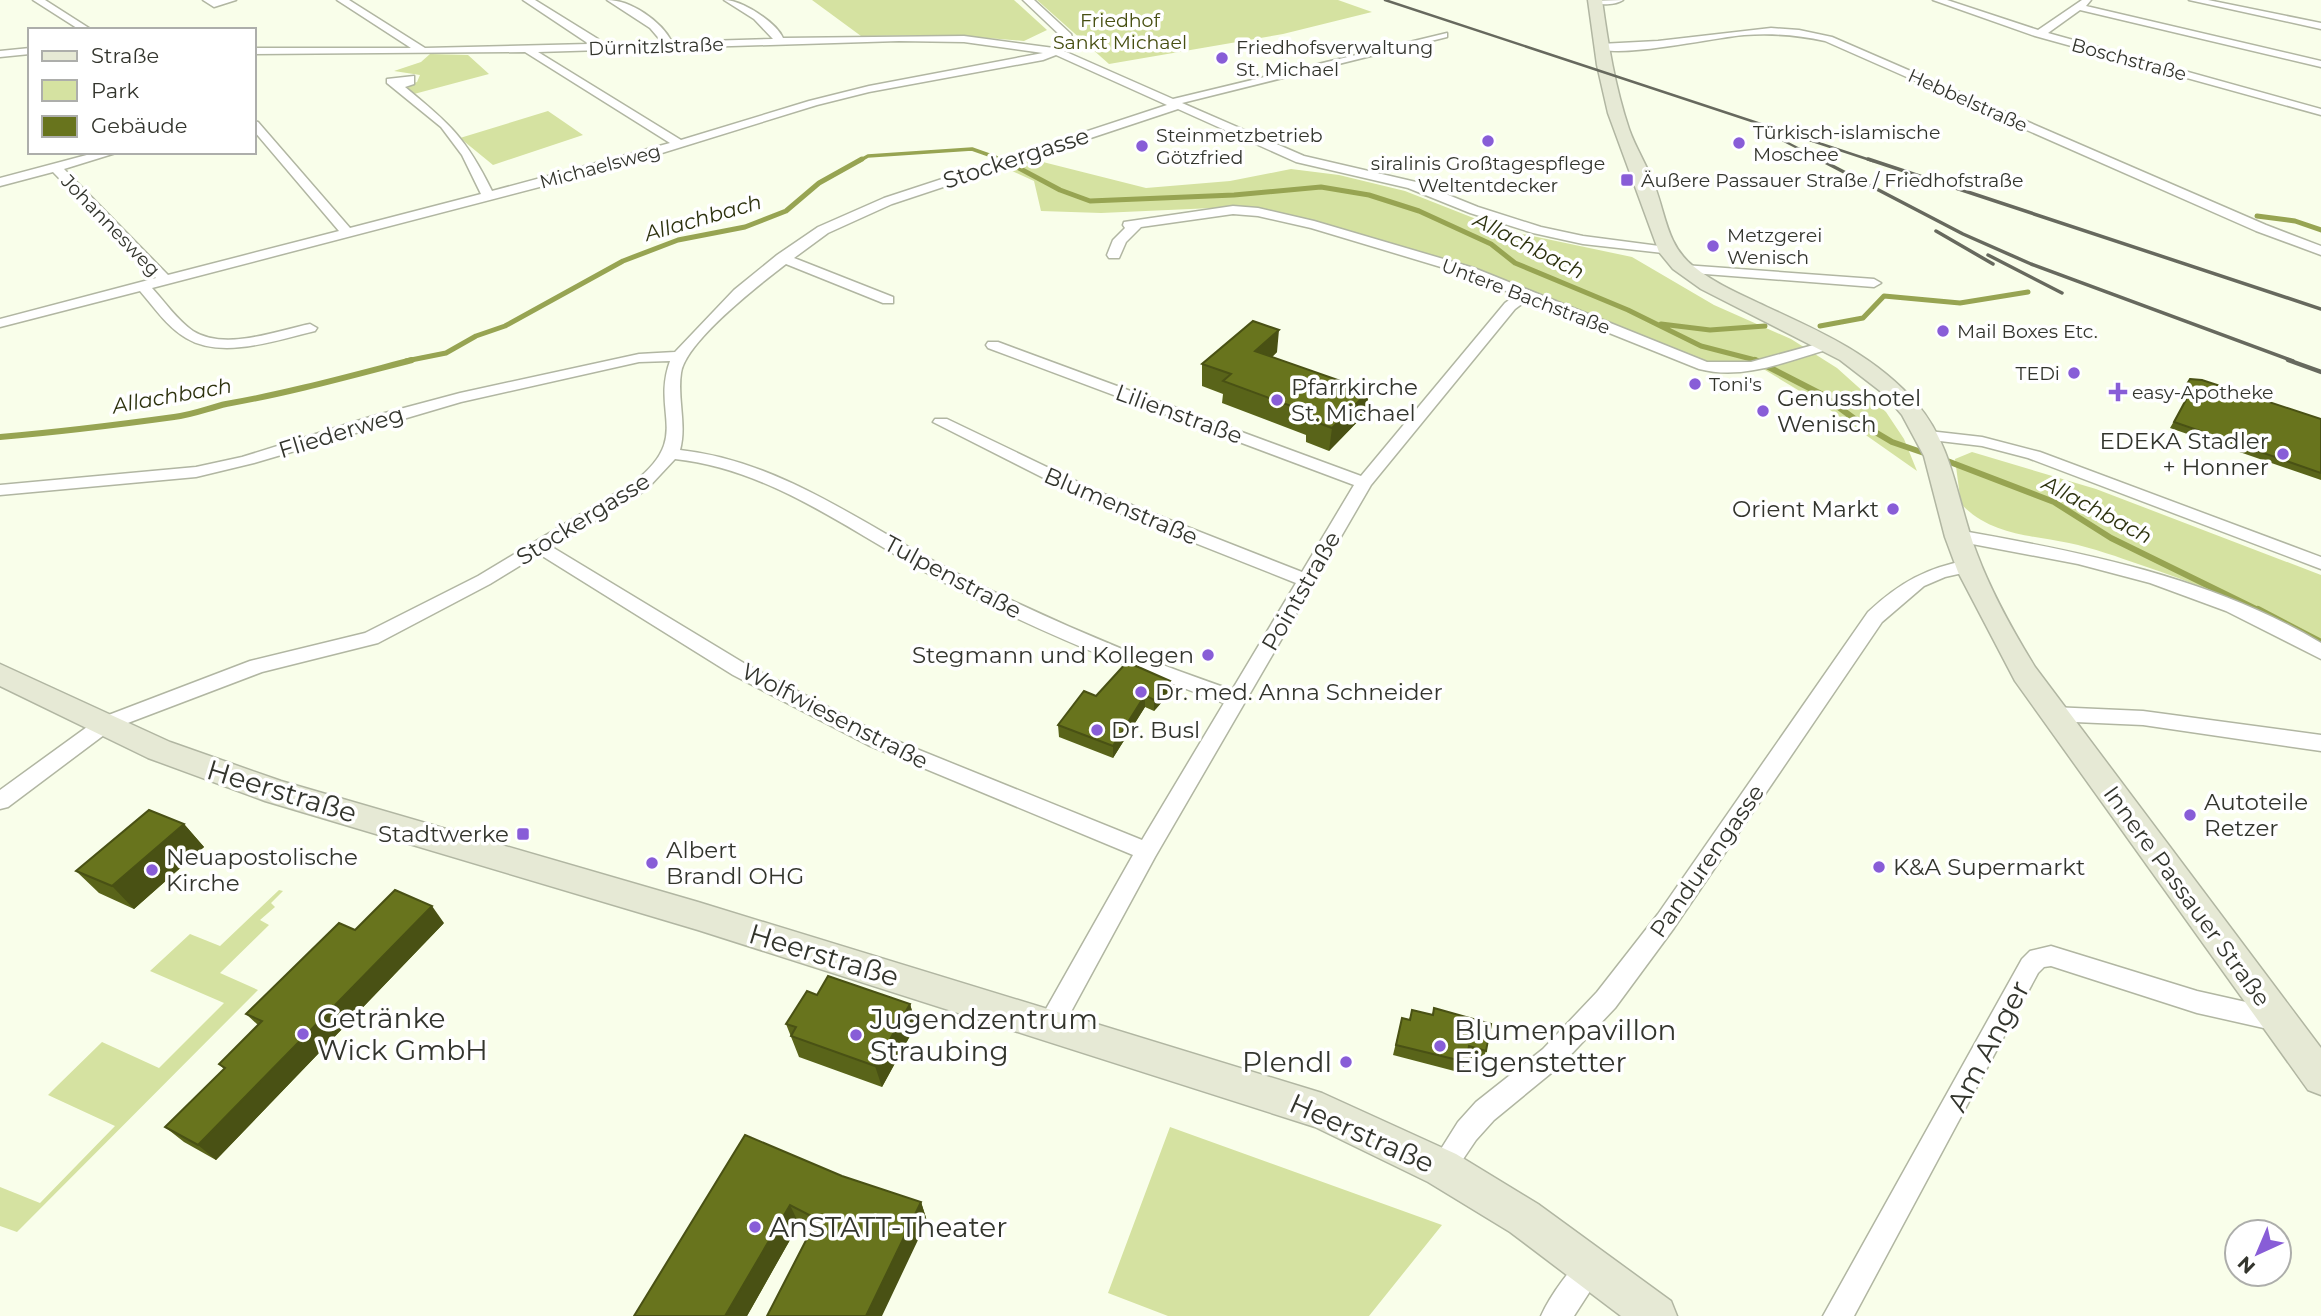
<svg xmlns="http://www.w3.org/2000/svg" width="2321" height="1316" font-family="Montserrat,sans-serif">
<rect width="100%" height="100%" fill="#f9feea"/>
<path fill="#d5e2a1" d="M812,0H1014L1047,30L1024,41L950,35L861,36Z
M1037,0H1338L1372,12L1283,34L1109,64Z
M430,54L468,55L489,74L414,94L404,86L417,82L420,75L394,71L421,62Z
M548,111L583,135L493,165L460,138Z
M1031,159L1146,188L1230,181L1291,169L1339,175L1405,191L1504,230L1632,257L1714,305L1791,339L1837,368L1886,412L1904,439L1917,471L1823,405L1750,361L1732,365L1709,362L1468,268L1235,207L1101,213L1041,211L1034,181L1010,170Z
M1972,452L2096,489L2321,575V648C2265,612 2204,586 2141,565C2118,557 2093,548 2069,543C2029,535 1991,535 1961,504L1955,459Z
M279,890L283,891L271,903L275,907L260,920L269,925L220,973L258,990L17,1232L0,1226V1187L40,1203L115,1126L48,1095L56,1087L102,1042L159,1068L224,1003L150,971L190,934L220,946Z
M1170,1127L1442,1225L1369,1316H1168L1108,1293Z"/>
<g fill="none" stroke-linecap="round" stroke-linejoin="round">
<path stroke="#97a452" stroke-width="3.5" d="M859,161L868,156L972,149L1006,161"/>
<path stroke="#97a452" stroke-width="5" d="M1002,159L1060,190L1090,201L1234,195L1321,187L1369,195L1419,211L1491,244L1515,263L1628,310L1701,346L1759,361
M2257,216L2295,221L2321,230
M1661,324L1710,330L1765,326
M1820,326L1863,318L1884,296L1960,303L2028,292
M406,361L446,353L476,336L505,326L623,261L678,240L745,227L786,211L819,183L862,159"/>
<path stroke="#97a452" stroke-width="6" d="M1755,360L1821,394L1860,423L1892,442L1930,455
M0,437C59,432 116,425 174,417C192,415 209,408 226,404C289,393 350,376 412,360
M1942,459L2054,502L2111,538L2262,612"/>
<path stroke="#97a452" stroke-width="8" d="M2258,610L2321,643"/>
<defs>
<path id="street" d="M33,0H45L92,30H80Z
M203,0H236L214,7Z
M337,0H349L425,48L589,44L523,0H535L598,39L599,44L662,42L650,28L607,0C631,0 661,21 672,42L773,39L754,19L724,0C742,0 776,22 783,38L964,36L1054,48L1064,44L1062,37L1023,0H1034L1071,34L1074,45L1064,51L1173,99L1447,33V37L1182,103L1304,156L1416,182L1478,207L1541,227L1583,236L1667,247L1674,251L1672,254L1583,244L1533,233L1470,213L1408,188L1296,162L1178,109L892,204L828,233L794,258L893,297V303H883L786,264C760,284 685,342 681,373C677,398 687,425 680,450C782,461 865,526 954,572C1044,618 1136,657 1232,690L1296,583L1089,501L933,422L935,419H947L1101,493L1302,572L1354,485L988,348L986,345L988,342H998L1361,476L1505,303L1516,295L1464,274L1311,228L1258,216L1233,214L1141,227L1126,242L1119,258H1109L1107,255L1113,240L1125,228L1123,225L1124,222L1233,206L1258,208L1314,221L1474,268L1707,362H1751L1828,341L1835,345L1833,348C1789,360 1745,381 1699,369L1527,300L1515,309L1371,485L1155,857L1060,1032L1051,1035L1042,1032L1039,1024L1042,1016L1133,855L868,745L733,675L539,554L490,584L378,643L262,672L112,729L8,807L0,809V790L98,719L250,661L365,633L478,576L634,482C692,437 651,414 670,361L639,362L461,402L254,463L196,477L0,495V485L196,467L242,457L370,417L460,393L639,354L675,352L734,290L777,255L818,227L884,198L1167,105L1056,55L1043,60L869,92L817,105L620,166L152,288C165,302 177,320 193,331C225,351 276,331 310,324L317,328L315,331C277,340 222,360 186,338C167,327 154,307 140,291L0,327V319L156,278L53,172L0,186V178L98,152H119L64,169L168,275L339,231L254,131V121L258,122L350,228L481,194L462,155L441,127L387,83V79L414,76V84L405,87C450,124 466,138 492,191L670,143L525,52L254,54V48H411ZM899,41L964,42L1043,53L869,86L809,101L681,140L538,52ZM675,459C776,470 858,537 945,583C1035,630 1128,668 1224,703L1142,840L882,735L747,665L552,547L646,490Z
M1623,0C1616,5 1597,6 1590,1Z
M1933,0H1947L2038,30L2082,0H2091L2086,6L2321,61V67L2080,10L2048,33L2321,109V115L2035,36Z
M2189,0H2208L2321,23V29Z
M1771,28L1799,30L1832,37L2266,225L2321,246V255L2256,231L1825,41C1798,35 1772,33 1744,35C1716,37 1615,60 1595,47L1600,44L1658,41Z
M30,48V54L0,57V51Z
M1684,265L1874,279L1881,283L1874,287L1679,272V266Z
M1929,431L1982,437L2040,452L2321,557V569L2028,458L1982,446L1923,439L1921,436Z
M1957,530C2083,552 2210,577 2321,643V659L2226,611L2150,583L2078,564L1951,540L1948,536L1951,532Z
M1970,560L1979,566L1976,570L1945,577L1924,586L1882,622L1674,928L1615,1008L1561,1065L1494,1120L1476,1140L1451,1177L1442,1181L1433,1177L1429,1168L1458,1122L1476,1102L1543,1049L1597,992L1658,914L1868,612C1899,583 1927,567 1970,560Z
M2052,707L2143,711L2321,735V751L2143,725L2052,721L2045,719L2042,714L2045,709Z
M2051,946L2197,991L2277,1009L2286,1012L2289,1020L2286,1028L2277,1031L2197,1013L2051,966L2044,967L2038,973L1854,1316H1823L2022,959L2030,951Z
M1591,1254L1601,1258L1605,1268L1574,1316H1541C1549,1298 1573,1261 1591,1254Z"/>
<path id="secondary" d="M1588,0H1602C1608,44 1615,87 1629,129C1636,149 1648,167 1655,187C1666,216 1667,245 1693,266C1715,284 1742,295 1767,307C1822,332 1877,357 1917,404C1954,447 1957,503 1977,554C1992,594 2013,631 2035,667L2321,1048V1095L2308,1090L2015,681L1958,572L1945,537L1924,456L1902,415L1884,394L1840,360L1701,289L1673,269L1659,252L1608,113L1597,65Z
M0,664L170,742L281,781L698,902L1322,1093L1456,1154L1538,1204L1671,1301L1677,1316H1621L1510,1232L1428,1182L1315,1127L698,930L265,801L148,758L0,686Z"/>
</defs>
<use href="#street" stroke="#b1b6a2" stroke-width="3"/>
<use href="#secondary" stroke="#b1b6a2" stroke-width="3"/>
<use href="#street" fill="#fff" fill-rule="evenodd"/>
<use href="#secondary" fill="#e6e9d5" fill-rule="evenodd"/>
<path stroke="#67695e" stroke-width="2.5" d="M1385,0L1873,161
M1782,140L1823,161"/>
<path stroke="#67695e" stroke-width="3.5" d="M1819,159L1963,234L2031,264L2293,361
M1868,159L2321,309
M1936,231L1993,264
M1988,255L2062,293"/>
<path stroke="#67695e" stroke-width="4.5" d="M2288,360L2321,372"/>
</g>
<path fill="#596419" d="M1277,352L1272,357L1369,391L1366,413L1329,451L1306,442V435L1222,403L1223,394L1202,386V364Z
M2190,379L2321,419V480L2170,428L2185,402L2178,400Z
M1170,693L1154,711L1145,707L1113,758L1059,737L1058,725L1096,696Z
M184,824L204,847L134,909L99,893L76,871Z
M444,923L216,1160L184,1142L165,1127L224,1069L219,1064L258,1025L246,1014Z
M817,995L910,1004L916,1025L882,1087L799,1057L786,1024Z
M1434,1008L1486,1051L1482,1062L1467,1057L1462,1073L1393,1055L1402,1018L1409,1020L1412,1010L1432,1015Z
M745,1135L842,1176L921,1202L927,1221L811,1230L799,1224L747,1316H634Z"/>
<path fill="#495114" d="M1279,330L1277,352L1254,374L1255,351Z
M1369,391L1366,413L1329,451L1332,428Z
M1170,681V693L1154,711V700Z
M1145,695V707L1113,758V746Z
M184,824L204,847L134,909L112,886Z
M432,906L444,923L216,1160L198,1145Z
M910,1004L916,1025L882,1087L875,1066Z
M921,1202L927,1221L882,1316H866Z
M790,1205L799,1224L747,1316H725Z"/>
<path fill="#68741d" stroke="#495114" stroke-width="2" d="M1253,321L1279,330L1255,351L1369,391L1332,428L1308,419L1313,414L1223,381L1231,374L1202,364Z
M2190,379L2202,380L2321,419V473L2174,422L2188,396L2181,394Z
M1127,662L1170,681L1154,700L1145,695L1113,746L1058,725L1084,691L1096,696Z
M149,810L184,824L112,886L76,871Z
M395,890L432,906L198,1145L165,1127L225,1068L219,1064L262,1021L246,1014L339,923L355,930Z
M828,976L910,1004L875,1066L791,1036L796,1027L786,1024L807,991L817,995Z
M1434,1008L1491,1024L1486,1051L1469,1046L1466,1062L1396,1045L1402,1018L1410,1020L1412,1010L1433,1015Z
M745,1135L842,1176L921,1202L866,1316H767L817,1219L790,1205L725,1316H634Z"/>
<g fill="#885dd7" stroke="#fff" stroke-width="2.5">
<circle cx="1222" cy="58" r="7"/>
<circle cx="1488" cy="141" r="7"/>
<circle cx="1739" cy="143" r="7"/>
<circle cx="1142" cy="146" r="7"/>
<rect x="1620" y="173" width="14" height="14" rx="3.5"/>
<circle cx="1713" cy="246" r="7"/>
<circle cx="1943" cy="331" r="7"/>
<circle cx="2074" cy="373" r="7"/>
<circle cx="1695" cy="384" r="7"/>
<path d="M2114.5 381.5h7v7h7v7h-7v7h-7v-7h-7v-7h7z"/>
<circle cx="1277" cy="400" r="7"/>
<circle cx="1763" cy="411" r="7"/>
<circle cx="2283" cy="454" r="7"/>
<circle cx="1893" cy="509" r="7"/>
<circle cx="1208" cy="655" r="7"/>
<circle cx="1141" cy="692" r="7"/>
<circle cx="1097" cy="730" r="7"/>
<circle cx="2190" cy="815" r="7"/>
<rect x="516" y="827" width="14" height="14" rx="3.5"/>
<circle cx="652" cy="863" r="7"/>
<circle cx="1879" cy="867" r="7"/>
<circle cx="152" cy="870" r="7"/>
<circle cx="303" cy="1034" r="7"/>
<circle cx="856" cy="1035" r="7"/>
<circle cx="1440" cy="1046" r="7"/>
<circle cx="1346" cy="1062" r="7"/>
<circle cx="755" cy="1227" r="7"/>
</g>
<g text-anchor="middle" stroke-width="7" stroke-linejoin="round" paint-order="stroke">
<g font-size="19" fill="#474f11" stroke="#fff">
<text x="1120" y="27">Friedhof<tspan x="1120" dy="22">Sankt Michael</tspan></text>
</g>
<g font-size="19" fill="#33352d" stroke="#fff">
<text transform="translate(656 46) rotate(-2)" y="7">Dürnitzlstraße</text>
<text transform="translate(2129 59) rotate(15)" y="7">Boschstraße</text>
<text transform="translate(1968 100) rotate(24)" y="7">Hebbelstraße</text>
<text transform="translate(600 166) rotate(-15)" y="7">Michaelsweg</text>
<text transform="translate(111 225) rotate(46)" y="7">Johannesweg</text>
<text transform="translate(1526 296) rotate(21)" y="7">Untere Bachstraße</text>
</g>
<g font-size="19" fill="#33352d" stroke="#fff" text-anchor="start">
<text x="1236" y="54">Friedhofsverwaltung<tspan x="1236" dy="22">St. Michael</tspan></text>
<text x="1753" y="139">Türkisch-islamische<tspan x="1753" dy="22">Moschee</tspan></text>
<text x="1156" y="142">Steinmetzbetrieb<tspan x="1156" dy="22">Götzfried</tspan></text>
<text x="1488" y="170" text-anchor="middle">siralinis Großtagespflege<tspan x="1488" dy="22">Weltentdecker</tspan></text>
<text x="1641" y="187">Äußere Passauer Straße / Friedhofstraße</text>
<text x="1727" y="242">Metzgerei<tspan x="1727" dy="22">Wenisch</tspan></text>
<text x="1957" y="338">Mail Boxes Etc.</text>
<text x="2060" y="380" text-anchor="end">TEDi</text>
<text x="1709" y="391">Toni's</text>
<text x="2132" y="399">easy-Apotheke</text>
</g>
<g font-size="21" font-style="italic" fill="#2d320e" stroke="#fff">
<text transform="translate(703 218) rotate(-16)" y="7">Allachbach</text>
<text transform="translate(1529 246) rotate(27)" y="7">Allachbach</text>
<text transform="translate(172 396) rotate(-10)" y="7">Allachbach</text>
<text transform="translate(2097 510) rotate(28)" y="7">Allachbach</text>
</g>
<g font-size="23" fill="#33352d" stroke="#fff">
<text transform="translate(1016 158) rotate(-18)" y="8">Stockergasse</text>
<text transform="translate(1179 414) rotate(20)" y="8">Lilienstraße</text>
<text transform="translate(341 432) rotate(-17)" y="8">Fliederweg</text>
<text transform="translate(1121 506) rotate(23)" y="8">Blumenstraße</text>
<text transform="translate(583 519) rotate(-32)" y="8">Stockergasse</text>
<text transform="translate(953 577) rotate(28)" y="8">Tulpenstraße</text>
<text transform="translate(1301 591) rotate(-60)" y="8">Pointstraße</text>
<text transform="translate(835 716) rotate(27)" y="8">Wolfwiesenstraße</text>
<text transform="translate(1707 861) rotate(-55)" y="8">Pandurengasse</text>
<text transform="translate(2187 896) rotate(54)" y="8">Innere Passauer Straße</text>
</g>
<g font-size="23" fill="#33352d" stroke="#fff" text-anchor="start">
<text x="1291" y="395">Pfarrkirche<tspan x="1291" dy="26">St. Michael</tspan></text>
<text x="1777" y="406">Genusshotel<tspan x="1777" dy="26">Wenisch</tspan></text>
<text x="2269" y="449" text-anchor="end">EDEKA Stadler<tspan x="2269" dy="26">+ Honner</tspan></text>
<text x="1879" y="517" text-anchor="end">Orient Markt</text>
<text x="1194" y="663" text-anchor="end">Stegmann und Kollegen</text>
<text x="1155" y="700">Dr. med. Anna Schneider</text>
<text x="1111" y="738">Dr. Busl</text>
<text x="2204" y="810">Autoteile<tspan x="2204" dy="26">Retzer</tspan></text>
<text x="509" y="842" text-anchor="end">Stadtwerke</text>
<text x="666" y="858">Albert<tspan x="666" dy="26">Brandl OHG</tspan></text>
<text x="166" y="865">Neuapostolische<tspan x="166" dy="26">Kirche</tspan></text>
<text x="1893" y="875">K&amp;A Supermarkt</text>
</g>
<g font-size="28" fill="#33352d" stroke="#fff">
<text transform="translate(282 791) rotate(17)" y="10">Heerstraße</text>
<text transform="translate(824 955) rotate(17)" y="10">Heerstraße</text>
<text transform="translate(1988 1046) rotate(-62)" y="10">Am Anger</text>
<text transform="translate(1362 1133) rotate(24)" y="10">Heerstraße</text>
</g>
<g font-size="28" fill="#33352d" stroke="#fff" text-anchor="start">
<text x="317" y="1028">Getränke<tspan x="317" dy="32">Wick GmbH</tspan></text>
<text x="870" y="1029">Jugendzentrum<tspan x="870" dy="32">Straubing</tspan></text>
<text x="1454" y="1040">Blumenpavillon<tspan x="1454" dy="32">Eigenstetter</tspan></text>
<text x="1332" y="1072" text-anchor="end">Plendl</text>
<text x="769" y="1237">AnSTATT-Theater</text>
</g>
</g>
<rect x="28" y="28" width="228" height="126" fill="#ffffff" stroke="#adaeab" stroke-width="2"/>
<rect x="42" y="51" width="35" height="10" fill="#e6e9d5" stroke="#adaeab" stroke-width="2"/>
<text x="91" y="63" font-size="21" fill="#33352d">Straße</text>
<rect x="42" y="80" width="35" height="21" fill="#d5e2a1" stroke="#adaeab" stroke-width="2"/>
<text x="91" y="98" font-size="21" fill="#33352d">Park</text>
<rect x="42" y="116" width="35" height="21" fill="#68741d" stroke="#adaeab" stroke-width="2"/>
<text x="91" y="133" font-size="21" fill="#33352d">Gebäude</text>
<g transform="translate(2258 1253) rotate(224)"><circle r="33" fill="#ffffff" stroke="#adaeab" stroke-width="2"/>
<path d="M0-5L12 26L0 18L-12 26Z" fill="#885dd7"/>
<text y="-10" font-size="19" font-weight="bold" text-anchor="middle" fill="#33352d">N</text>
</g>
</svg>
